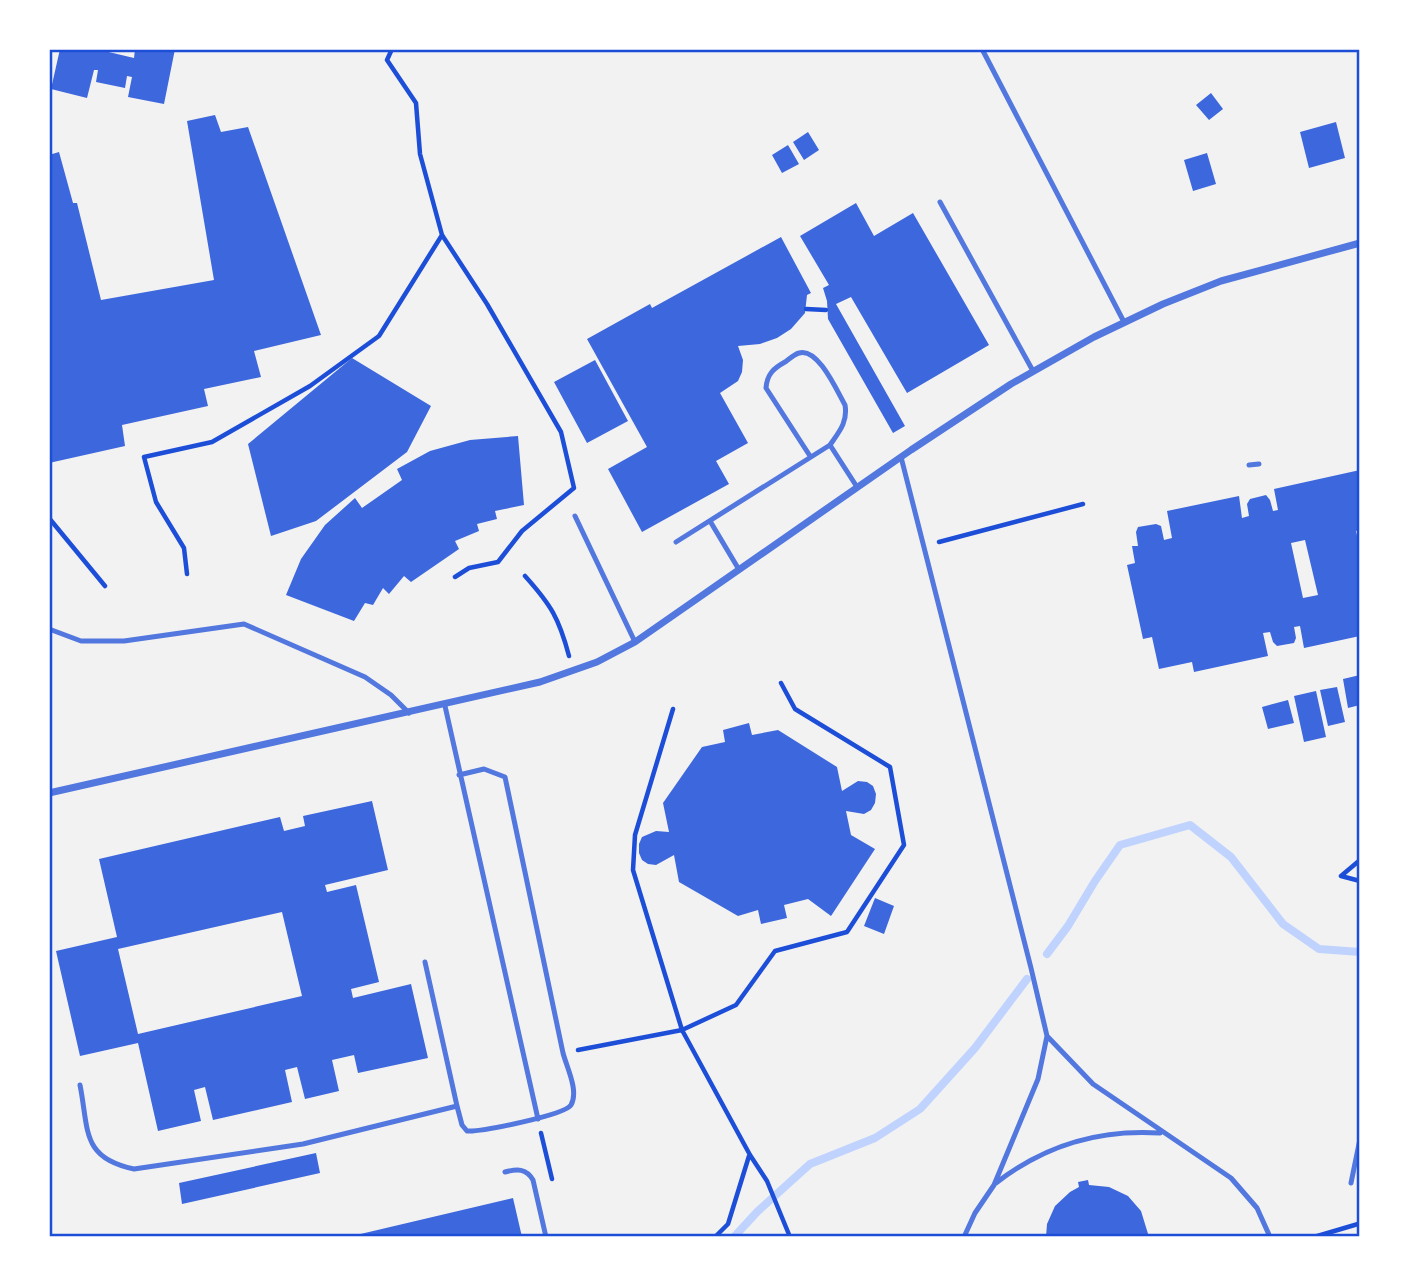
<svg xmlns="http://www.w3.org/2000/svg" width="1409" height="1286" font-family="'Public Sans',sans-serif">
<rect width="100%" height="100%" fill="#f2f2f2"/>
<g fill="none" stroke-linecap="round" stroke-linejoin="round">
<path stroke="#bfd3fe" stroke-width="8" d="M1047,954L1068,926L1095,881L1120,845L1190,825L1231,857L1283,924L1319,949L1360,952
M734,1237L757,1212L810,1164L875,1138L920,1109L975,1048L1027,979"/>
</g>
<path fill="#3d67dc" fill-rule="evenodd" d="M60,49H96L134,58L135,49H175L164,104L128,97L132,77L127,76L125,88L96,82L98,70H94L87,98L51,89Z
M1211,93L1223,109L1209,120L1196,105Z
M215,115L221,132L248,127L321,335L254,351L261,377L204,389L208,406L122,425L125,446L49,463V155L59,152L73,203H77L101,300L214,280L187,121Z
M1336,122L1345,158L1309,168L1300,132Z
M808,132L819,150L804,160L793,142Z
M788,145L799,164L782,173L772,155Z
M1207,153L1216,184L1193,191L1184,160Z
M856,203L874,236L913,213L989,345L907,393L851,297L836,304L905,426L893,433L828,319L827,301L823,288L829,285L800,236Z
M781,237L811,293L807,295L805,313L791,329L777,338L760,344L738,346L743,360L742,372L738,381L720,393L748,443L716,461L729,484L642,532L608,469L647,447L587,339L650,304L652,308Z
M352,358L431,406L407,452L316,521L271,536L248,444Z
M595,360L628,421L587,443L554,382Z
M518,436L524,505L495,511L497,519L477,524L479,531L455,541L459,549L411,582L404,576L389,594L383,588L373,605L365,603L354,621L286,595L301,559L325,525L355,498L362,508L402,480L397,469L430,451L470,440Z
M1360,470V530L1356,531L1360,549V636L1304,648L1300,626L1294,627L1296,638L1294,643L1277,646L1273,642L1270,632L1263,633L1268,656L1194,672L1192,662L1159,669L1152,637L1143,639L1127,565L1135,563L1132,546H1138L1136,532L1138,527L1156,524L1161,526L1164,540L1172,538L1167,511L1239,496L1242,518L1249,516L1247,504L1250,499L1266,495L1270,500L1273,511L1278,510L1274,489ZM1305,540L1318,595L1303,598L1291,543Z
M1360,675V705L1348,708L1343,679Z
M1337,687L1345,722L1328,726L1320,690Z
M1316,691L1326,737L1304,742L1294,696Z
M1288,700L1294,723L1268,729L1262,707Z
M749,723L752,735L778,730L837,767L842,791L858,781L867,782L873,786L876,794L875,803L871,810L864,814L846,811L851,835L875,849L831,916L808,899L784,905L787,918L761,924L758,910L738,916L679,882L674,855L656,865L648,864L642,860L639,853V844L642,837L656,831L669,832L663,803L702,747L725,742L723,730Z
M372,801L388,870L325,885L327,892L356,885L379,982L351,989L353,998L411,984L428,1058L358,1073L354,1055L332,1060L339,1091L305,1099L297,1067L285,1070L292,1102L213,1120L205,1087L194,1090L201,1121L158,1131L138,1043L80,1056L56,951L117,937L99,859L280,817L284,831L305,826L303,816ZM282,912L302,996L138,1034L118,949Z
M875,898L894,906L884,934L864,926Z
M316,1153L320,1173L182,1204L179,1183Z
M1088,1180L1089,1185L1109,1187L1128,1196L1141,1211L1149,1237H1046L1047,1224L1055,1206L1070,1192L1079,1187L1078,1182Z
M513,1198L522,1237H352V1236Z"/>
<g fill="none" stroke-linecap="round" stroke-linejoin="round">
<path stroke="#1d4ed8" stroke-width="4.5" d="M392,49L387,60L416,103L420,154L442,235L487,304L561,432L574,488L522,531L498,562L469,568L455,577
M806,309L826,310
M49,518L105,586
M939,542L1083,504
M187,574L184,548L156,502L144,457L212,442L310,386L379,336L442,235
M525,576C551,605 559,618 569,656
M673,709L635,835L633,870L682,1030L750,1155L767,1181L790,1237
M1360,860L1341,876L1360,881
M578,1050L682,1030L736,1005L775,951L847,932L904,845L890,767L795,709L781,683
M541,1133L552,1179
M715,1237L728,1224L749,1156
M1314,1237L1358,1224"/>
<path stroke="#5277de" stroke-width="5" d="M982,49L1124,322
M940,202L1033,371
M830,445L857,487
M901,457L1031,968L1047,1036L1038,1079L994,1185L975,1213L964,1237
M1249,465L1259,464
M575,516L635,642
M710,521L738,568
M676,542L830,445C839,432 848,422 845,405C837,391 818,347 799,353C795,354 789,359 785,362C774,368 767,374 766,388L810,456
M49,629L81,641H124L244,624L365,677L391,695L409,713
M445,706L538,1119
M425,962L457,1106L462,1125L467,1131C481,1132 565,1115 571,1105C579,1091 567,1068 563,1053L505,777L484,769L459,775
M1047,1036L1093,1084L1231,1178L1257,1208L1270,1237
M80,1085C89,1130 81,1158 134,1169L303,1144L457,1106
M505,1172C517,1169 526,1168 533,1180L546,1237
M996,1183C1045,1145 1098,1129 1160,1133
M1351,1183L1360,1139"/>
<path stroke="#5277de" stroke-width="7" d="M49,793L540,682L597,662L635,642L911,450L1011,384L1094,337L1163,304L1221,281L1360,243"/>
</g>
<rect width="1409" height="1286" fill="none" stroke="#ffffff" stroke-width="102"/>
<rect x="51" y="51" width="1307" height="1184" fill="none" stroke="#1d4ed8" stroke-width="2.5"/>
</svg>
